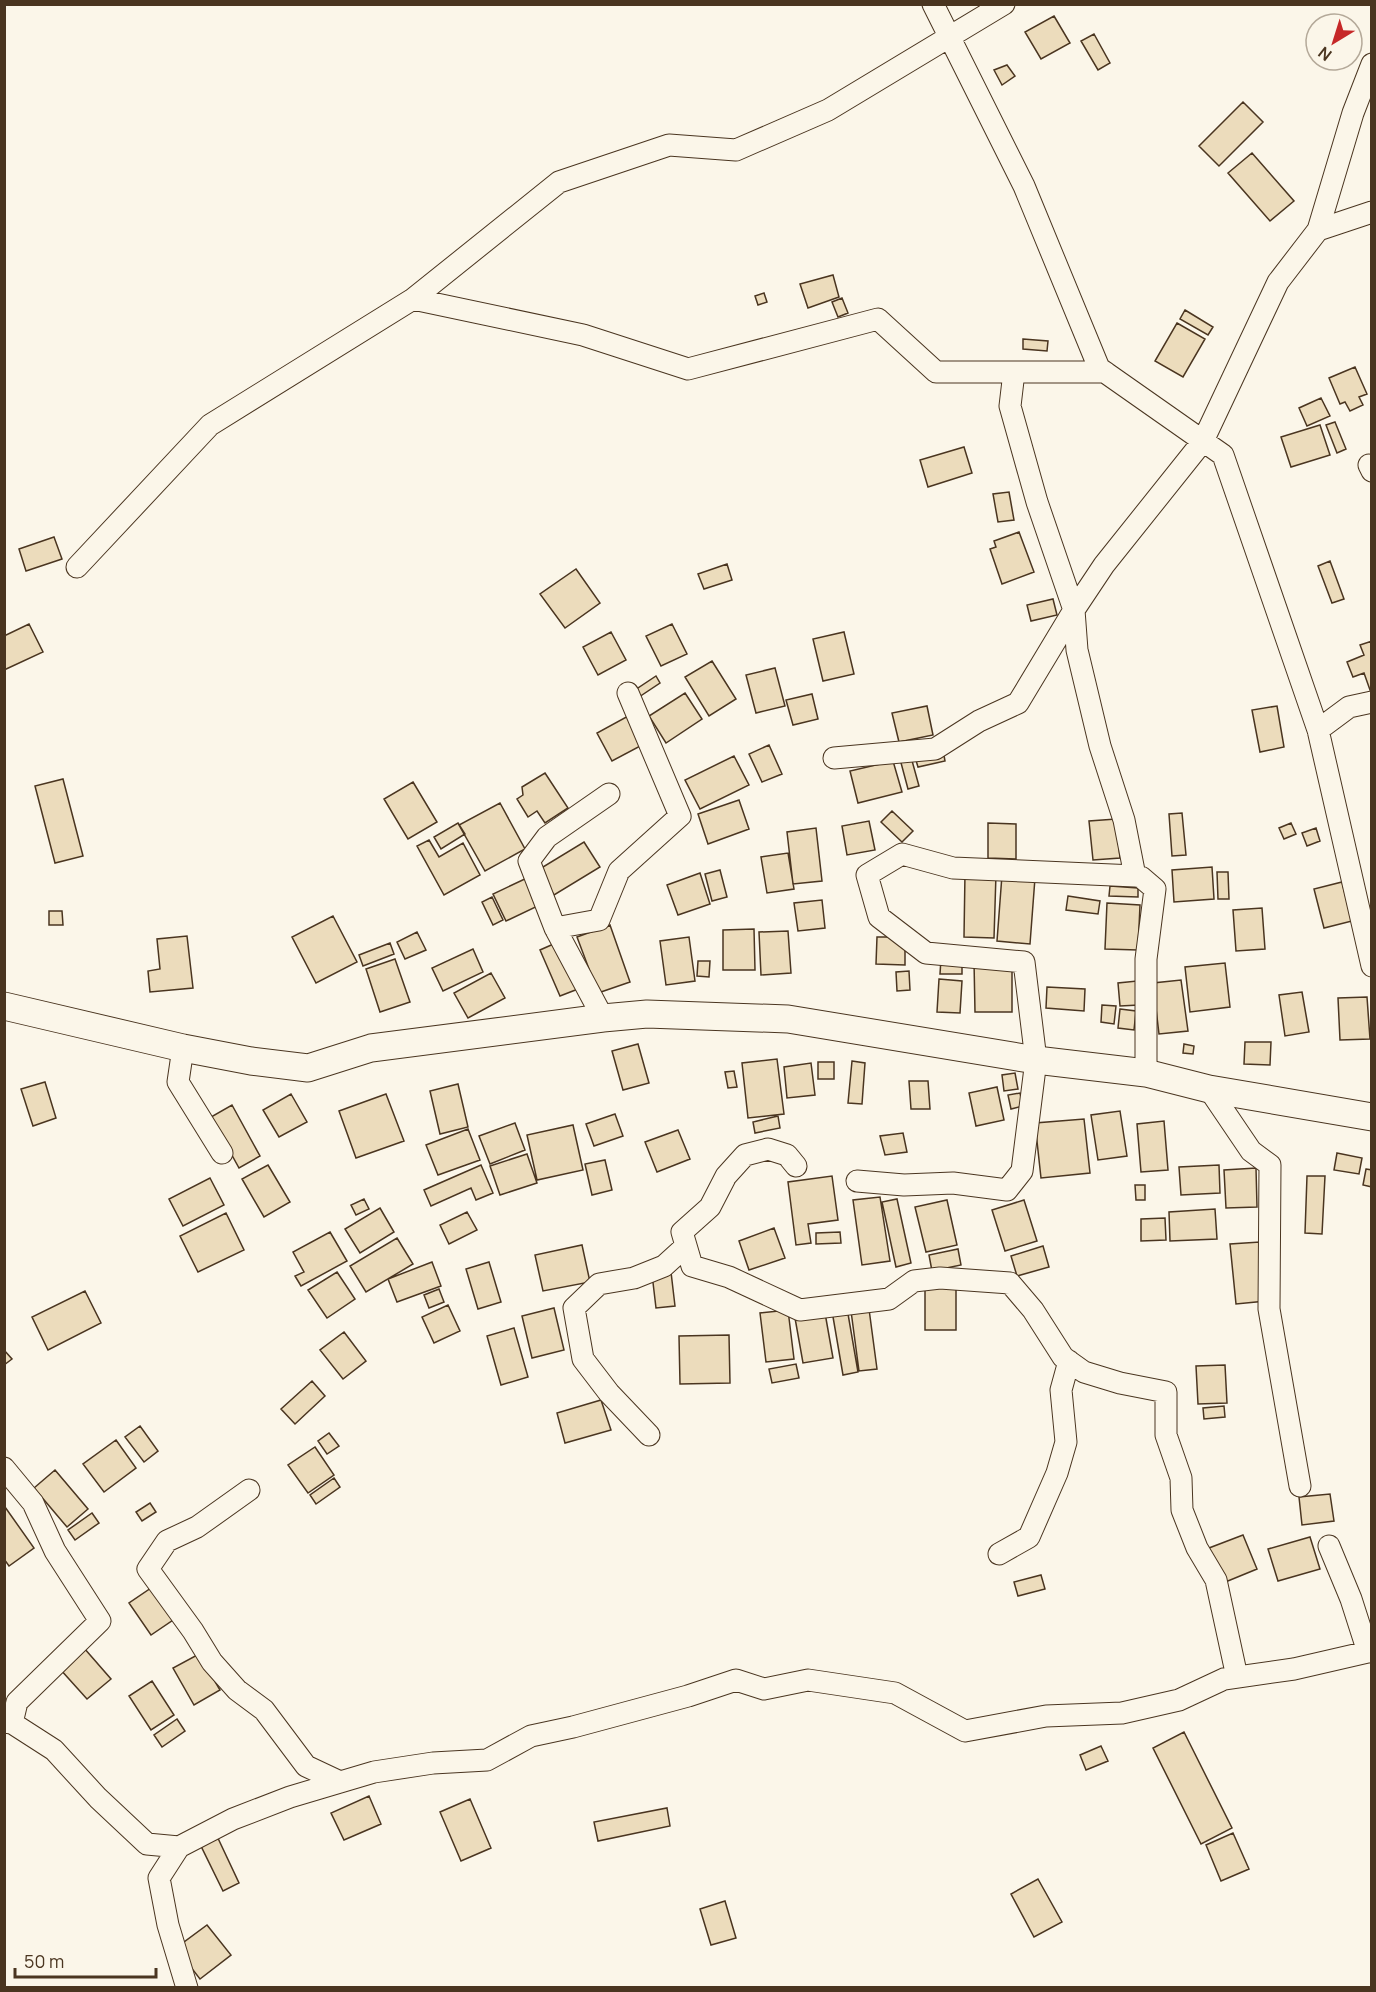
<svg xmlns="http://www.w3.org/2000/svg" width="1376" height="1992" font-family="Manrope,sans-serif">
<rect width="100%" height="100%" fill="#fbf6e9"/>
<path fill="#ecdcbc" stroke="#4a3520" stroke-width="1.5" d="M1054,16L1070,43L1041,59L1025,32Z
M1094,34L1110,63L1098,70L1081,41Z
M1007,65L1015,76L1002,85L994,70Z
M1243,102L1263,122L1219,166L1199,146Z
M1252,153L1294,201L1270,221L1228,173Z
M833,275L839,297L808,308L800,284Z
M764,293L767,302L758,305L755,296Z
M842,298L848,313L838,317L832,302Z
M1185,310L1213,327L1208,335L1180,319Z
M1177,323L1205,339L1183,377L1155,361Z
M1023,339L1048,341L1047,351L1023,349Z
M1355,367L1367,394L1359,397L1363,405L1350,411L1345,402L1340,404L1329,378Z
M1321,398L1330,416L1307,426L1299,408Z
M1335,422L1346,449L1337,453L1326,425Z
M1320,425L1330,455L1291,467L1281,437Z
M964,447L972,473L928,487L920,460Z
M1009,492L1014,520L998,522L993,494Z
M1019,532L1034,572L1002,584L990,549L996,547L994,541Z
M54,537L62,559L26,571L19,549Z
M1330,561L1344,599L1332,603L1318,566Z
M727,564L732,580L704,589L698,574Z
M576,569L600,603L565,628L540,594Z
M1053,599L1057,615L1031,621L1027,605Z
M29,624L43,652L4,670V636Z
M672,624L687,654L661,666L646,636Z
M611,632L626,660L598,675L583,647Z
M844,632L854,674L823,681L813,639Z
M1372,641V689L1370,690L1364,673L1353,677L1347,662L1364,655L1360,645Z
M712,661L736,699L709,716L685,677Z
M775,668L785,706L756,713L746,675Z
M656,676L660,683L639,697L635,690Z
M685,693L702,719L666,743L649,716Z
M812,694L818,719L793,725L786,700Z
M927,706L933,735L899,742L892,713Z
M1277,706L1284,747L1260,752L1252,710Z
M630,715L646,743L612,761L597,733Z
M769,745L782,774L762,782L749,754Z
M943,750L945,761L918,767L915,757Z
M734,756L749,785L700,809L685,780Z
M911,757L919,786L908,789L900,759Z
M893,761L902,792L858,803L850,771Z
M545,773L568,808L545,823L537,811L528,817L517,799L523,795L522,787Z
M63,779L83,856L55,863L35,786Z
M413,782L437,822L408,839L384,799Z
M739,800L749,829L708,844L698,814Z
M500,803L525,849L485,871L459,825Z
M892,811L913,831L902,842L881,822Z
M1182,813L1186,855L1172,856L1169,814Z
M1116,819L1120,858L1093,860L1089,821Z
M869,821L875,850L847,855L842,826Z
M458,823L465,834L441,849L434,837Z
M988,823L1016,824V859L988,858Z
M1291,823L1296,834L1284,839L1279,828Z
M816,828L822,881L793,884L787,832Z
M1316,828L1320,841L1307,846L1302,833Z
M429,840L439,857L463,843L480,875L444,895L417,846Z
M584,842L600,867L554,895L538,870Z
M788,853L794,889L767,893L761,857Z
M1212,867L1214,899L1174,902L1172,870Z
M720,870L727,897L712,901L705,874Z
M1217,872H1228L1229,899H1218Z
M700,873L710,904L678,915L667,885Z
M965,873L996,874L994,938L964,937Z
M1002,875L1035,878L1030,944L997,941Z
M529,877L542,904L506,921L493,894Z
M1342,882L1352,921L1324,928L1314,889Z
M1110,886L1138,888V897L1109,896Z
M1068,896L1100,901L1098,914L1066,910Z
M492,897L503,920L493,925L482,902Z
M822,900L825,928L798,931L794,903Z
M1107,903L1140,905L1138,950L1105,949Z
M1262,908L1265,949L1236,951L1233,910Z
M49,911H62L63,925H49Z
M333,916L357,962L316,983L292,937Z
M610,925L630,982L598,993L577,937Z
M754,929L755,970H723V930Z
M788,931L791,973L761,975L759,932Z
M417,932L426,950L405,959L397,942Z
M187,936L193,988L150,992L148,971L160,969L157,939Z
M689,937L695,981L666,985L660,941Z
M877,937H905V965L876,964Z
M558,942L578,989L560,996L540,950Z
M390,943L394,954L363,966L359,955Z
M473,949L483,972L443,991L432,968Z
M395,959L410,1002L380,1012L366,969Z
M941,959H962V974H940Z
M698,961H710L709,977L697,976Z
M974,961H1012V1012H975Z
M1225,963L1230,1007L1190,1012L1185,967Z
M909,971L910,990L897,991L896,972Z
M491,973L505,998L468,1018L454,993Z
M939,979L962,981L960,1013L937,1012Z
M1181,980L1188,1031L1159,1034L1153,983Z
M1137,981L1139,1005L1120,1006L1118,983Z
M1047,987L1085,989L1084,1011L1046,1008Z
M1302,992L1309,1032L1285,1036L1279,995Z
M1367,997L1370,1039L1340,1040L1338,998Z
M1102,1005L1116,1006L1114,1024L1101,1022Z
M1120,1009L1136,1011L1134,1030L1118,1028Z
M1245,1042H1271L1270,1065L1244,1064Z
M638,1044L649,1083L623,1090L612,1051Z
M1184,1044L1194,1046L1193,1054L1183,1053Z
M777,1059L784,1114L748,1118L742,1063Z
M852,1061L865,1063L862,1104L848,1103Z
M818,1062H834V1079H818Z
M811,1063L815,1095L787,1098L784,1067Z
M734,1071L737,1087L728,1088L725,1072Z
M1015,1073L1018,1089L1004,1091L1002,1075Z
M909,1081H928L930,1109H911Z
M45,1082L56,1118L33,1126L21,1089Z
M458,1084L468,1127L440,1134L430,1091Z
M997,1087L1004,1120L976,1126L969,1093Z
M1020,1093L1023,1106L1011,1109L1008,1095Z
M291,1094L307,1122L279,1137L263,1110Z
M386,1094L404,1141L356,1158L339,1111Z
M232,1105L260,1156L239,1168L211,1117Z
M1120,1111L1127,1156L1098,1160L1091,1115Z
M615,1114L623,1136L594,1146L586,1124Z
M778,1116L780,1128L755,1133L753,1122Z
M1084,1119L1090,1173L1041,1178L1035,1123Z
M1164,1121L1168,1170L1141,1172L1137,1124Z
M515,1123L525,1150L490,1164L479,1136Z
M573,1125L583,1170L537,1180L527,1135Z
M468,1129L480,1160L438,1175L426,1145Z
M678,1130L690,1159L657,1172L645,1142Z
M903,1133L907,1152L885,1155L880,1136Z
M1337,1153L1362,1158L1359,1174L1334,1170Z
M527,1154L537,1183L500,1195L490,1166Z
M605,1160L612,1190L592,1195L585,1164Z
M268,1165L290,1202L264,1217L242,1179Z
M481,1165L493,1193L476,1200L471,1188L431,1206L424,1190Z
M1219,1165L1220,1193L1181,1195L1179,1167Z
M1256,1168L1257,1207L1226,1208L1224,1170Z
M1366,1169L1372,1170V1187L1363,1185Z
M832,1176L838,1220L808,1224L811,1243L796,1245L788,1182Z
M1307,1176H1325L1322,1234L1305,1233Z
M210,1178L224,1205L183,1226L169,1199Z
M1135,1185H1145V1200H1136Z
M880,1197L890,1261L862,1265L853,1200Z
M364,1199L369,1209L356,1215L351,1205Z
M897,1199L911,1263L896,1267L882,1202Z
M947,1200L957,1245L926,1252L915,1207Z
M1024,1200L1037,1241L1005,1251L992,1210Z
M380,1208L394,1232L360,1253L345,1229Z
M1215,1209L1217,1239L1170,1241L1169,1212Z
M467,1212L477,1230L449,1244L440,1225Z
M226,1213L244,1250L198,1272L180,1236Z
M1165,1218L1166,1240L1141,1241V1219Z
M774,1228L785,1258L749,1270L739,1241Z
M330,1232L347,1261L301,1286L295,1276L304,1272L293,1252Z
M840,1232L841,1243L816,1244V1233Z
M397,1238L413,1264L366,1292L350,1266Z
M1260,1242L1266,1301L1236,1304L1230,1244Z
M582,1245L590,1282L543,1291L535,1255Z
M1043,1246L1049,1267L1017,1276L1011,1256Z
M958,1249L961,1265L932,1271L929,1255Z
M432,1262L441,1286L397,1302L388,1279Z
M489,1262L501,1302L478,1309L466,1269Z
M337,1272L355,1299L327,1318L308,1290Z
M671,1272L675,1306L656,1308L652,1274Z
M925,1285H956V1330H925Z
M439,1289L444,1302L429,1308L424,1295Z
M85,1291L101,1323L48,1350L32,1317Z
M448,1305L460,1331L434,1343L422,1317Z
M554,1308L564,1350L532,1358L522,1316Z
M847,1308L858,1372L843,1375L832,1311Z
M869,1309L877,1369L859,1371L851,1311Z
M788,1310L794,1359L766,1362L760,1313Z
M825,1313L833,1358L803,1363L795,1318Z
M514,1328L528,1377L501,1385L487,1336Z
M344,1332L366,1361L343,1379L320,1350Z
M729,1335L730,1383L680,1384L679,1336Z
M4,1350L12,1359L4,1365Z
M796,1364L799,1378L772,1383L769,1369Z
M1225,1365L1227,1403L1198,1404L1196,1366Z
M312,1381L325,1396L295,1424L281,1409Z
M601,1400L611,1430L565,1443L557,1413Z
M1224,1406L1225,1417L1204,1419L1203,1408Z
M140,1426L158,1451L144,1462L125,1437Z
M329,1433L339,1446L327,1454L318,1441Z
M116,1440L136,1468L104,1492L83,1464Z
M315,1447L334,1475L308,1493L288,1465Z
M55,1470L88,1509L67,1527L34,1488Z
M334,1478L340,1487L316,1504L310,1495Z
M1330,1494L1334,1521L1302,1525L1299,1497Z
M150,1503L156,1512L142,1521L136,1512Z
M5,1507L34,1548L9,1566L4,1559Z
M92,1513L99,1523L75,1540L68,1530Z
M1243,1535L1257,1569L1223,1583L1209,1548Z
M1310,1537L1320,1569L1278,1581L1268,1549Z
M1041,1575L1045,1589L1018,1596L1014,1582Z
M154,1586L176,1618L151,1635L129,1603Z
M84,1648L111,1679L87,1699L60,1669Z
M199,1654L220,1690L194,1705L173,1668Z
M152,1681L174,1715L151,1730L129,1696Z
M177,1719L185,1731L162,1747L154,1735Z
M1184,1732L1232,1828L1201,1844L1153,1748Z
M1101,1746L1108,1761L1086,1770L1080,1755Z
M369,1796L381,1824L344,1840L331,1813Z
M470,1799L491,1848L461,1861L440,1812Z
M667,1808L670,1826L598,1841L594,1822Z
M1233,1833L1249,1869L1221,1881L1206,1845Z
M216,1834L239,1883L223,1891L199,1842Z
M1038,1879L1062,1922L1034,1937L1011,1894Z
M725,1901L736,1938L711,1945L700,1909Z
M207,1925L231,1955L200,1979L176,1948Z"/>
<g fill="none" stroke-linecap="round" stroke-linejoin="round">
<defs>
<path id="minor" d="M933,4L1024,186L1099,368L1223,455L1318,730L1372,966
M1318,230L1372,212
M413,299L559,182L669,145L736,150L828,110L1004,4
M1369,465L1372,471
M77,567L210,425L413,299L583,335L688,369L878,319L936,372H1105
M1318,730L1349,707L1372,702
M834,758L935,749L979,721L1018,703L1074,610L1037,502L1010,406L1014,372
M555,928L599,920L619,871L680,816L628,693
M603,1018L555,928L529,861L547,837L609,794
M183,1048L178,1082L222,1153
M1146,1073V959L1155,889L1141,877L1135,876L1124,820L1100,746L1077,650L1074,610L1104,565L1203,441L1278,282L1318,230L1353,113L1372,64
M1209,1089L1251,1151L1270,1165L1269,1309L1300,1486
M796,1166L787,1155L768,1149L745,1155L726,1176L710,1207L682,1232L692,1266L729,1277L800,1310L889,1299L914,1281L940,1278L1010,1283L1033,1310L1063,1357L1084,1372L1120,1383L1166,1392V1435L1181,1478L1182,1510L1197,1548L1216,1580L1237,1677
M857,1181L904,1185L953,1183L1007,1190L1022,1171L1036,1060L1024,962L926,953L879,917L867,875L902,854L953,868L1135,876
M649,1435L609,1393L583,1359L574,1308L599,1284L634,1278L664,1266L686,1246
M4,1468L33,1503L55,1551L100,1621L17,1702L12,1723
M249,1490L197,1527L167,1541L148,1569L193,1631L212,1662L237,1690L264,1710L306,1766L340,1782
M1329,1546L1351,1599L1368,1652
M999,1554L1029,1537L1057,1473L1066,1442L1061,1390L1069,1361
M4,1722L12,1723L54,1750L98,1798L147,1844L179,1847
M187,1988L168,1925L159,1878L179,1847L233,1819L290,1797L374,1772L433,1763L487,1760L531,1736L573,1727L688,1696L736,1680L764,1689L808,1680L895,1693L965,1731L1046,1716L1122,1713L1179,1700L1224,1679L1294,1669L1372,1651"/>
<path id="major" d="M4,1006L183,1048L251,1061L308,1068L371,1048L603,1018L647,1014L788,1019L1036,1060L1146,1073L1209,1089L1372,1117"/>
</defs>
<use href="#minor" stroke="#4a3520" stroke-width="23"/>
<use href="#major" stroke="#4a3520" stroke-width="29"/>
<use href="#minor" stroke="#fbf6e9" stroke-width="21"/>
<use href="#major" stroke="#fbf6e9" stroke-width="27"/>
</g>
<rect width="1376" height="1992" fill="none" stroke="#4a3520" stroke-width="12"/>
<g transform="translate(1334 42) rotate(218)"><circle r="28" fill="#fbf6e9" stroke="#b4a999" stroke-width="1.5"/>
<path d="M0-4.5L10 22L0 15L-10 22Z" fill="#c62828"/>
<text y="-9" font-size="16" font-weight="bold" text-anchor="middle" fill="#4a3520">N</text>
</g>
<path d="M15 1968v9h141v-9" fill="none" stroke="#4a3520" stroke-width="3"/>
<text x="24" y="1968" font-size="18" fill="#4a3520" stroke="#fbf6e9" stroke-width="4.5" paint-order="stroke">50 m</text>
</svg>
